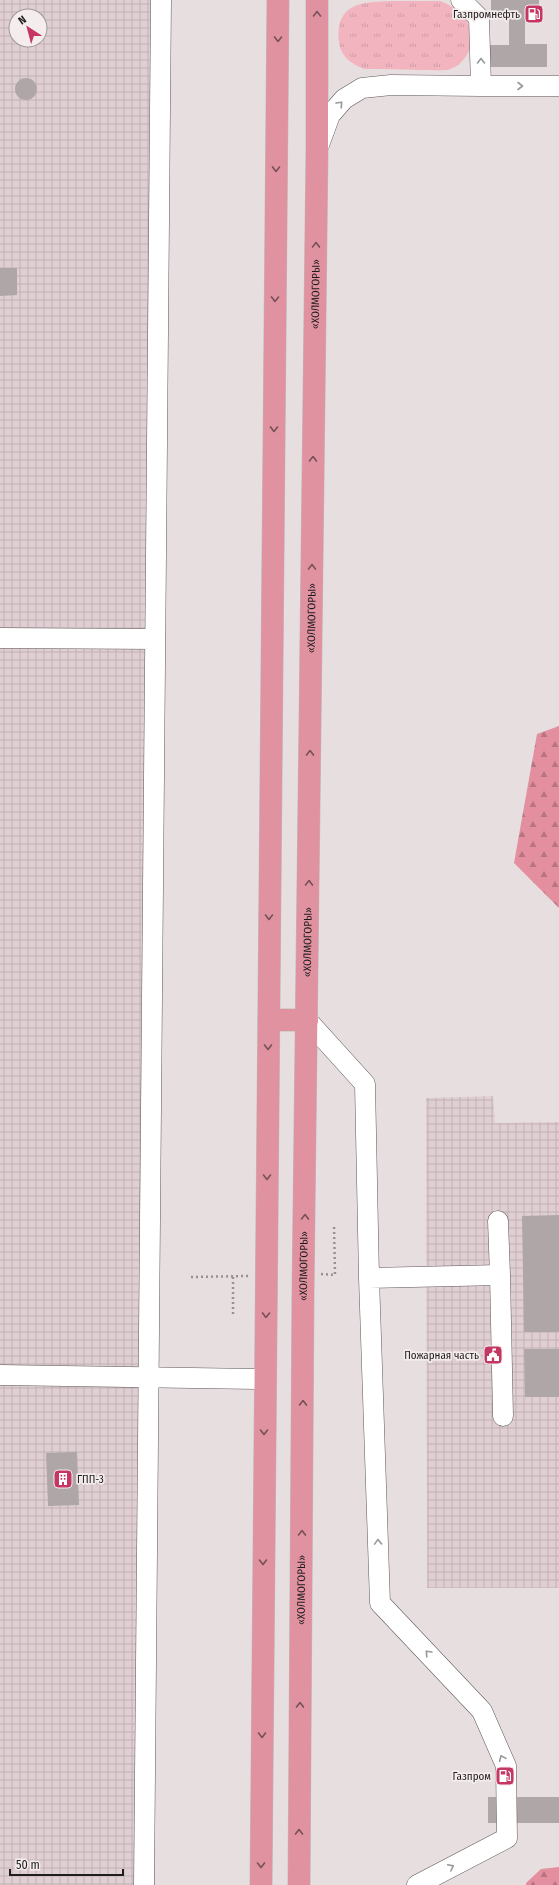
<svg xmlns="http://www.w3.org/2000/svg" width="559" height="1885" font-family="'Fira Sans Condensed',sans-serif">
<defs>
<pattern id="industrial-grid" width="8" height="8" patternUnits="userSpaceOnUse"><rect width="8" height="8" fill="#e0cfd2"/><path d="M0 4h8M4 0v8" fill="none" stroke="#c0b1b4"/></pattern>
<pattern id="grass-tufts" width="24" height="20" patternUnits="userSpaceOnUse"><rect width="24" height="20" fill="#f2b5c0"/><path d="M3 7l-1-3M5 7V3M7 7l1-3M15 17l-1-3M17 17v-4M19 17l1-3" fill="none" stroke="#cf9ba5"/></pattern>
<pattern id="forest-firs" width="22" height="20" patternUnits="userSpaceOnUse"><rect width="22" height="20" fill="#e38fa0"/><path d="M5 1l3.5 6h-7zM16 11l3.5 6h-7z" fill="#b77482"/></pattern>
</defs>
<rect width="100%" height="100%" fill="#e7dee0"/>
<path fill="url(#industrial-grid)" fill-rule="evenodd" d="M0,0H155V1885H0ZM16,16H40V40H16Z
M493,1096L495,1123L559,1122V1588H427L426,1098Z"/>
<path fill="url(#grass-tufts)" d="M440,1C454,6 467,16 471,32C475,47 463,67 447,70C439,71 428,70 419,70C401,69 382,69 364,69C350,63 340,56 339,41C335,2 364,2 393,1C409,1 424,1 440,1Z"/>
<path fill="url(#forest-firs)" d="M559,726V908L514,863L537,734Z
M559,1867V1885H526V1883L541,1869Z"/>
<path fill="#aea6a7" d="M491,0H539V19H525V44H547V67H486V45H509V19H491Z
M15 89a11 11 0 1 1 22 0a11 11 0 1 1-22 0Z
M0,268H17V295L0,296Z
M559,1215V1332H524L522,1216Z
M524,1349H559V1397H525Z
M77,1452L79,1505L48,1506L46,1453Z
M488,1797H559V1823H488Z"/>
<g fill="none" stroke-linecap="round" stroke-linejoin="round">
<defs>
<path id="minor" d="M481,86H559
M319,145L330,115L344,99L362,88L391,85L481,86L479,18L461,0
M0,638L155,639
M307,1020L365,1084L369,1278L380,1603L482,1711L506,1766L507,1838L417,1885
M498,1221L500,1275
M369,1278L500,1275L503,1416
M0,1375L264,1379
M144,1885L161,0"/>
<g id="highway">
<path d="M269,1020H307"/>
<path d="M261,1885L278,0"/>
<path id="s1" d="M299,1885L303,1292L317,151V0"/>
</g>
</defs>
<use href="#minor" stroke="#5f5759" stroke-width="21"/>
<use href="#highway" stroke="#c0bfc0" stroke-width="23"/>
<path stroke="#989193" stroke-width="2.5" stroke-dasharray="2 3" stroke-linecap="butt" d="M321,1274L335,1275L334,1224
M191,1277L248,1276
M233,1314V1276"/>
<use href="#minor" stroke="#fff" stroke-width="20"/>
<use href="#highway" stroke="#e092a1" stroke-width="22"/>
</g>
<defs><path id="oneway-chevron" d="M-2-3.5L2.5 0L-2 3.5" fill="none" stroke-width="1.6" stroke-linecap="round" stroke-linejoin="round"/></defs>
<g stroke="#765158">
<use href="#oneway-chevron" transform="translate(317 14) rotate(-90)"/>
<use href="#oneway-chevron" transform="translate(278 39) rotate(91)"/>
<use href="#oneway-chevron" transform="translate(276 169) rotate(91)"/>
<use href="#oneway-chevron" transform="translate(316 245) rotate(-89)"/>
<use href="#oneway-chevron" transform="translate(275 299) rotate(91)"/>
<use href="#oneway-chevron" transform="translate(274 429) rotate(91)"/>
<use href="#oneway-chevron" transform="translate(313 459) rotate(-89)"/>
<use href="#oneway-chevron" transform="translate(312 567) rotate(-89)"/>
<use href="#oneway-chevron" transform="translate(310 753) rotate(-89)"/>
<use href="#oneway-chevron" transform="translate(309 883) rotate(-89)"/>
<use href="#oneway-chevron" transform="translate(269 917) rotate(90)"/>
<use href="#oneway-chevron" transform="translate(268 1047) rotate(90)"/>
<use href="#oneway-chevron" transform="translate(267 1177) rotate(90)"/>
<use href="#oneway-chevron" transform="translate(305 1217) rotate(-89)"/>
<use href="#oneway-chevron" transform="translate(266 1315) rotate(91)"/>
<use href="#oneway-chevron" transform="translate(303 1403) rotate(-89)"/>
<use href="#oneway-chevron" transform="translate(264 1432) rotate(90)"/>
<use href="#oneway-chevron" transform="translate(302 1533) rotate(-89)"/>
<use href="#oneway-chevron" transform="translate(263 1562) rotate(90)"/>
<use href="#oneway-chevron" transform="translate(300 1705) rotate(-89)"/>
<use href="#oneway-chevron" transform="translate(262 1735) rotate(90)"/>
<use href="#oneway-chevron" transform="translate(299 1832) rotate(-90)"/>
<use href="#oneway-chevron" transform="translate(261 1865) rotate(90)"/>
</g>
<g stroke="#9a9999">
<use href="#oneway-chevron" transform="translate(481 61) rotate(-90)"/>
<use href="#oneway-chevron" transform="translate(520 86)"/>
<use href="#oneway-chevron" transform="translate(340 104) rotate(-47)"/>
<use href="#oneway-chevron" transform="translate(378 1542) rotate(-92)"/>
<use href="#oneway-chevron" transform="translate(428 1653) rotate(-133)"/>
<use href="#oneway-chevron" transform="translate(502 1758) rotate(-114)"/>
<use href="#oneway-chevron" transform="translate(451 1867) rotate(-27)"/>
</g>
<defs>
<symbol id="fuel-square" viewBox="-11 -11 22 22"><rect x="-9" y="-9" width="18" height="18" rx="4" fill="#c53763" stroke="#f4eced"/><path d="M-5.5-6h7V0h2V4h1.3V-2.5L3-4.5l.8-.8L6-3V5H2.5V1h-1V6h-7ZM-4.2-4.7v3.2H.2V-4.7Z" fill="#fff"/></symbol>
<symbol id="civic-square" viewBox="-11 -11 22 22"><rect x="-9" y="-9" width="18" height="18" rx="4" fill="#c53763" stroke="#f4eced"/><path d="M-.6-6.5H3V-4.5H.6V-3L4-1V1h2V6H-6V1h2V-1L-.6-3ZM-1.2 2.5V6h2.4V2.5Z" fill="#fff"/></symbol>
<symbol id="building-square" viewBox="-11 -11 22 22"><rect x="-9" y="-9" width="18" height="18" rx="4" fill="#c53763" stroke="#f4eced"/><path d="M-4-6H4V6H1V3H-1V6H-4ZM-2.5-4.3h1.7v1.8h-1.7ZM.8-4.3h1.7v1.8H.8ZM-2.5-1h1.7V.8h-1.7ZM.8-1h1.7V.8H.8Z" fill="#fff"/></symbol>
</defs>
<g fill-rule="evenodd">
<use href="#fuel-square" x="523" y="3" width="22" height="22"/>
<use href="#civic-square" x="482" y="1344" width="22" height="22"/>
<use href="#building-square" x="52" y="1468" width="22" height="22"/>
<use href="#fuel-square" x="494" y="1765" width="22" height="22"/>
</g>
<g text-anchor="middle" stroke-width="3.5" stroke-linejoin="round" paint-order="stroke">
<g font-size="11" fill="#1f1c1d" stroke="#f4eced" text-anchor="end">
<text x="520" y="18">Газпромнефть</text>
<text x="479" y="1359">Пожарная часть</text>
<text x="77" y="1483" text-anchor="start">ГПП-3</text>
<text x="491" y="1780">Газпром</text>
</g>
<g font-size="11" fill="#1f1c1d" stroke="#f4eced">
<text dy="4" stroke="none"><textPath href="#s1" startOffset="1591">«ХОЛМОГОРЫ»</textPath></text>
<text dy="4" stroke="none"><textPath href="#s1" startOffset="1267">«ХОЛМОГОРЫ»</textPath></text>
<text dy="4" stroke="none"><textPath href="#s1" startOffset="943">«ХОЛМОГОРЫ»</textPath></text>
<text dy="4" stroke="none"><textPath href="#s1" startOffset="619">«ХОЛМОГОРЫ»</textPath></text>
<text dy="4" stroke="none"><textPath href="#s1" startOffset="295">«ХОЛМОГОРЫ»</textPath></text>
</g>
</g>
<g transform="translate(28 28) rotate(324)"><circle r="19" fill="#f4eced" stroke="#9f999a"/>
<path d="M0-3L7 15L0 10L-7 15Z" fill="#c53763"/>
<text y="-6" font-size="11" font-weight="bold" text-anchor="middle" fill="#1f1c1d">N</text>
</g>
<path d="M10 1869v6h113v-6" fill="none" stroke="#1f1c1d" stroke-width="2"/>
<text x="16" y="1869" font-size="12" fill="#1f1c1d" stroke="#f4eced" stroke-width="3" paint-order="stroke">50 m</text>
</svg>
